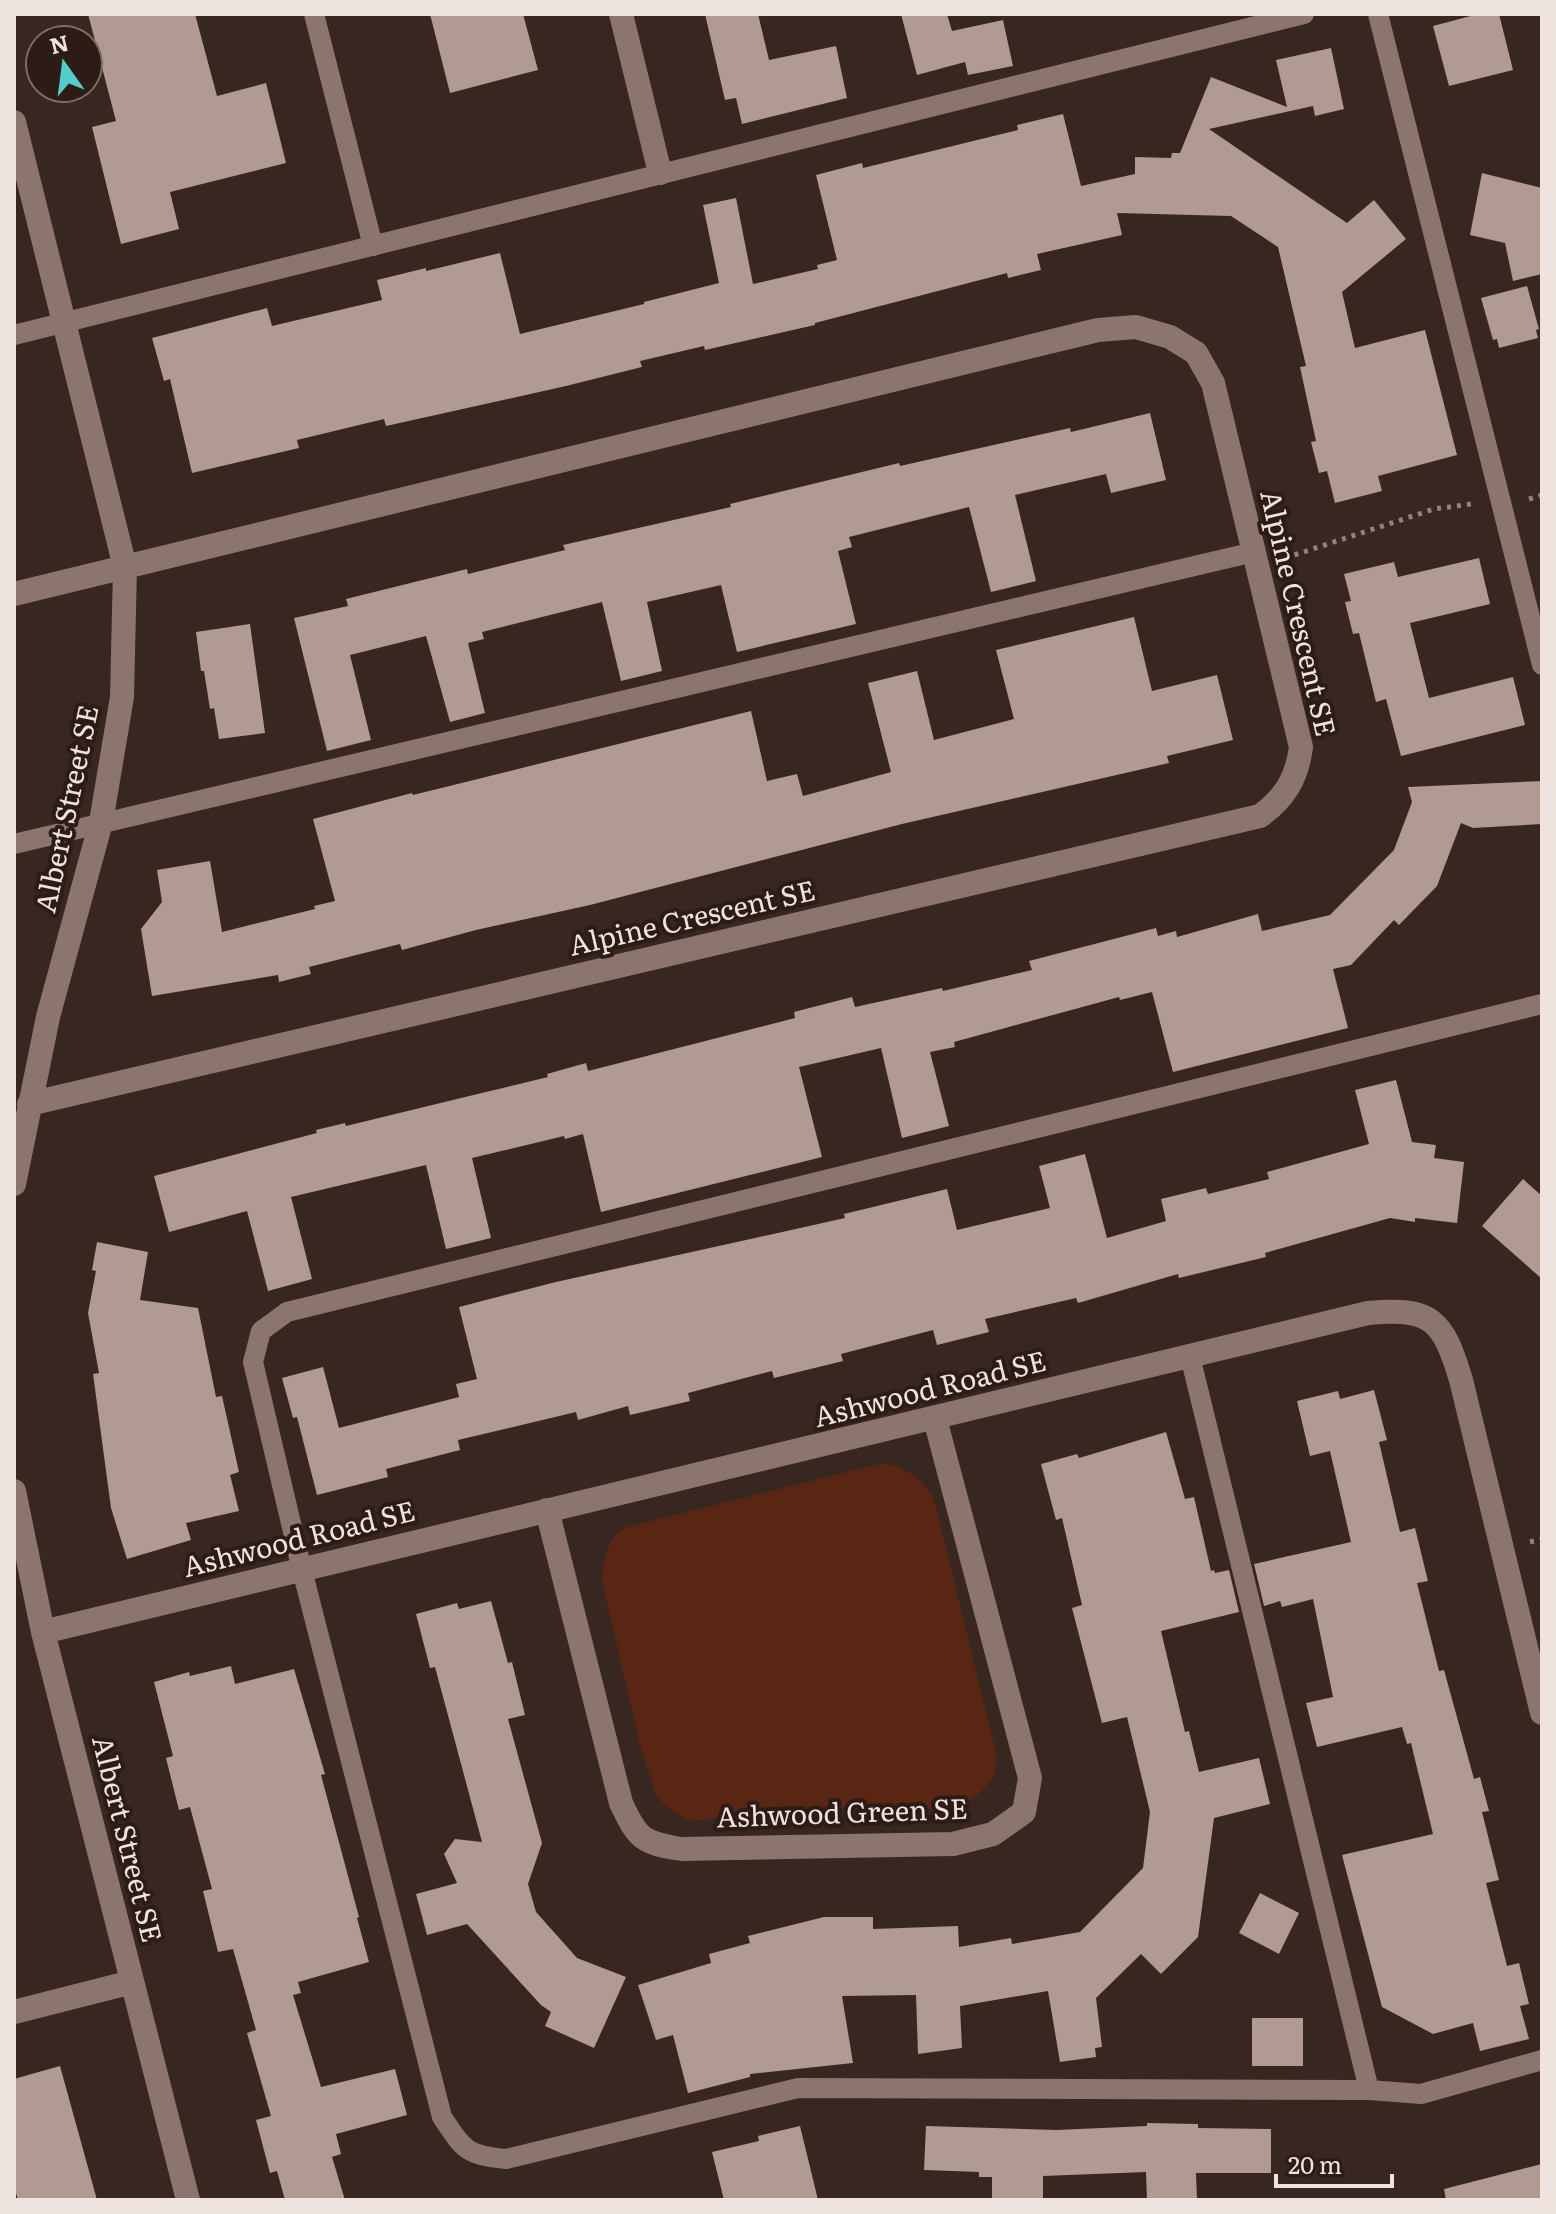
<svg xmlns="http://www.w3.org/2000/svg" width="1556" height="2214" font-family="Literata,serif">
<rect width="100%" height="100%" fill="#382620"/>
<path fill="#592613" d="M883,1463C906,1468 925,1479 935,1502L997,1757C996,1785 975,1800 950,1809L766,1808L744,1810L706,1820L688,1821L664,1805L655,1792L640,1745L601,1577L608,1548L616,1534L627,1527Z"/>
<path fill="#b19a92" d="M88,14H195L217,96L266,83L286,163L170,192L179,229L121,244L92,127L116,121Z
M430,14H523L538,70L450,93Z
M705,14H758L769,60L836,46L847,98L742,124L736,98L725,100Z
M901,14H947L952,31L1003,20L1013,66L968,75L965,62L917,75Z
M1478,14H1499L1513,70L1449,86L1433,26Z
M1331,48L1344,109L1315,116L1313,106L1209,129L1347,223L1374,200L1406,239L1342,292L1355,348L1425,330L1457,455L1378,476L1382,491L1335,503L1327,471L1319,473L1311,442L1316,441L1300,367L1306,366L1278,247L1231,216L1117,213L1122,235L1037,254L1041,270L1008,278L1007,273L815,323V325L705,350L704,346L640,361L642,367L566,386L386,426L384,419L297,440L299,448L192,473L170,379L164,381L152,338L267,308L272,326L382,300L377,280L426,268V271L500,253L520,334L644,304V302L719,283L703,205L736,198L753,284L818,269L817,265L837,260L816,175L862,163L863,168L1018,130L1017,125L1063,114L1081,186L1135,174V157L1171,158L1172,153H1180L1211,77L1287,107L1276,60Z
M1482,173L1542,188V274L1513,281L1505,243L1470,235Z
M1527,286L1539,329L1536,330L1538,338L1499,348L1497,339L1493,340L1481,298Z
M1150,413L1166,480L1111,493L1106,474L1015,495L1036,581L991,592L969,507L849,537L852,547L838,551L856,624L737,652L721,585L647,602L662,671L621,681L602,602L482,632L484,639L468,643L485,713L450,722L426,636L350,655L371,740L327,751L294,618L348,606L346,599L467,569L468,574L565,550L563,545L731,507L730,504L899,463L900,466L1070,428L1071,432Z
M1479,558L1490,604L1410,623L1429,698L1513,677L1525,725L1401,756L1386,699L1376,702L1359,633L1353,634L1345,602L1351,601L1344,574L1394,562L1398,577Z
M1134,617L1152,691L1217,675L1233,740L1167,756L1169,763L902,824L590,905L476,930L402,950L400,944L309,967L311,974L279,982L278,975L152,996L141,929L162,902L157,870L210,861L222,932L315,909L314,906L335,901L313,819L412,793L413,795L751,711L767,781L797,774L803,796L891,772L868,683L917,671L934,740L1014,719L996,650Z
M250,624L265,733L219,739L214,708L210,709L204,671H201L196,632Z
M1542,781V824L1473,828L1461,823L1437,886L1399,925L1394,920L1351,965L1333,969L1348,1028L1173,1072L1152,992L1120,1000L1119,997L954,1042L955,1047L930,1052L949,1126L902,1138L881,1048L799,1067L822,1157L601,1212L583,1134L565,1139L564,1136L472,1158L491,1238L446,1249L426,1165L291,1197L312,1279L268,1291L247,1211L169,1232L154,1176L317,1133L316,1130L345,1123L346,1126L461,1098L548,1077L547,1074L586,1063L588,1071L795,1018L794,1012L852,997L855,1007L942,988L943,991L1032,970L1029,961L1156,928L1158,936L1176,931L1177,937L1258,914L1262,931L1330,915L1394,850L1412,802L1408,787Z
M1396,1080L1412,1142L1436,1145L1434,1158L1464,1162L1457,1223L1415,1218V1222L1390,1218L1265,1253L1266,1257L1179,1278L1178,1274L1078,1303L1076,1298L985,1319L989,1332L937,1345L933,1330L841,1354L843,1361L774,1378L772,1371L688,1393L690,1401L630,1415L628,1406L578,1420L576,1412L458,1440L460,1450L386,1469L388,1477L317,1495L297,1417L293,1418L282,1378L323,1367L339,1428L459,1397L456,1384L477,1379L459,1307L556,1282L845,1218L844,1214L947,1189L957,1230L1050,1208L1039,1166L1085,1154L1107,1238L1166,1221L1161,1199L1206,1188L1208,1194L1269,1179L1267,1172L1369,1144L1355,1090Z
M1523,1179L1542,1196V1279L1482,1226Z
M97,1242L148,1252L140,1300L198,1308L216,1397L222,1396L239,1472L230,1475L239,1511L186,1523L191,1540L127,1559L111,1508L93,1374L99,1373L88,1313L96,1271L92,1270Z
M1374,1390L1387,1440L1379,1442L1400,1532L1415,1528L1428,1581L1417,1583L1439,1671L1444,1670L1474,1779L1480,1777L1489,1811L1482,1812L1499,1880L1486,1883L1507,1966L1519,1963L1529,2004L1520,2006L1529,2039L1480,2051L1473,2023L1433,2034L1382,2007L1342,1855L1433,1834L1411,1743L1407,1744L1402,1727L1317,1747L1306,1703L1333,1697L1313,1599L1282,1607L1280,1601L1264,1606L1254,1564L1351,1542L1330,1451L1310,1456L1297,1401L1338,1391L1340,1399Z
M1166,1432L1185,1499L1194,1497L1211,1571L1214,1570L1215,1573L1229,1570L1239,1612L1161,1631L1185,1732L1189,1731L1199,1772L1259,1758L1270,1804L1214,1818L1198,1937L1161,1974L1141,1954L1096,1998L1102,2047L1095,2048L1096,2057L1060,2062L1048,1991L960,2006L962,2048L918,2054L916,1995L842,1996L853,2063L750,2074V2077L688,2093L673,2035L656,2040L638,1985L711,1963L709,1954L750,1943L748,1936L824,1917H873V1929L958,1926L959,1947L1011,1938L1012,1944L1080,1932L1143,1868L1150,1812L1127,1717L1102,1723L1072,1608L1082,1605L1062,1518L1056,1520L1041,1464L1077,1454L1079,1458Z
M491,1601L508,1663L512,1662L525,1715L508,1719L542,1843L528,1884L536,1912L577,1958L626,1977L594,2048L545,2026L551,2012L541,2005L467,1924L427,1935L416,1894L457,1883L444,1854L455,1839L482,1842L435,1667L430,1668L416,1614L457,1603L459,1609Z
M231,1666L235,1684L294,1669L325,1774L321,1775L359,1917L357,1918L369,1962L298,1982L301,1993L293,1995L321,2087L395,2069L407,2115L336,2134L341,2154L332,2157L345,2200H285L277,2171L270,2173L256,2120L271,2116L247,2033L256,2030L233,1949L218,1952L203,1891L212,1889L190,1807L179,1810L166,1758L173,1756L154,1682L189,1672L190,1676Z
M1260,1893L1299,1913L1279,1954L1239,1933Z
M1252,2018H1303V2066H1252Z
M60,2066L97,2200H18L14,2187V2079Z
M1147,2123L1198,2124V2128L1271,2129V2173H1196L1197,2200H1147L1146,2172L1043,2176V2200H992V2177H979V2172L924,2170L926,2126L1056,2130L1147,2126Z
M800,2126L818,2200H724L712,2152L759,2141L758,2136Z
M1542,2164V2200H1446L1444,2189Z"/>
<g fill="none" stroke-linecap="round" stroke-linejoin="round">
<path stroke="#91827c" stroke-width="5" stroke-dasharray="4 6" stroke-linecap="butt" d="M1529,499L1542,495
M1285,558L1434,509L1471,504
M1530,1542L1542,1539"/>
<path stroke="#8b756e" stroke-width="20" d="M314,14L373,246
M1378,14L1542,665
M14,335L1304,14
M14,844L1254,552
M1190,1356L1369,2090L1421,2094L1542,2060
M1369,2090L798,2088L506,2159C466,2155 464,2150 442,2117L302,1570L253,1362L261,1331L287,1312L1542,1004"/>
<path stroke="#8b756e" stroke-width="24" d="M621,14L660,173
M14,122L125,567L122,697L101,822L48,1017L14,1184
M14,594L1098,330L1136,327L1170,337L1196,353L1213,383L1301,747C1297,778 1285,798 1260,816L29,1104
M14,1491L43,1632L188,2200
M547,1510L621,1803C638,1839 642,1843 682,1849L953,1844L993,1834L1024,1812L1030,1778L935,1419
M43,1632L1368,1313C1432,1307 1443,1320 1461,1380L1542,1713
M14,2012L132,1982"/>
</g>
<g text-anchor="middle" stroke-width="8" stroke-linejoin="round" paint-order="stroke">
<g font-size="28" fill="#efe3df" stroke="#2d1c16">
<text transform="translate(1298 613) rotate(77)" y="10">Alpine Crescent SE</text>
<text transform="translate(67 809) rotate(-78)" y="10">Albert Street SE</text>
<text transform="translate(692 918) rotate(-13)" y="10">Alpine Crescent SE</text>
<text transform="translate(930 1389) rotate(-14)" y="10">Ashwood Road SE</text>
<text transform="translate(299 1539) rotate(-14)" y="10">Ashwood Road SE</text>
<text transform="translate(842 1813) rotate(-2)" y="10">Ashwood Green SE</text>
<text transform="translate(127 1839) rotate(76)" y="10">Albert Street SE</text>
</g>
</g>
<rect width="1556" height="2214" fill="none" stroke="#efe3df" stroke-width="32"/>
<g transform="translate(64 64) rotate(346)"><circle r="38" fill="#2d1c16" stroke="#7b6c66" stroke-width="2"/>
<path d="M0-6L14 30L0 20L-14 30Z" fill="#53cdca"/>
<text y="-12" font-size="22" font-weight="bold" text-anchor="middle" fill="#efe3df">N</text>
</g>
<path d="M1276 2174v12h116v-12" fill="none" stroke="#efe3df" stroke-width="4"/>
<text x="1288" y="2174" font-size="24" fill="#efe3df" stroke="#2d1c16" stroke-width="6" paint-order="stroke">20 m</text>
</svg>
